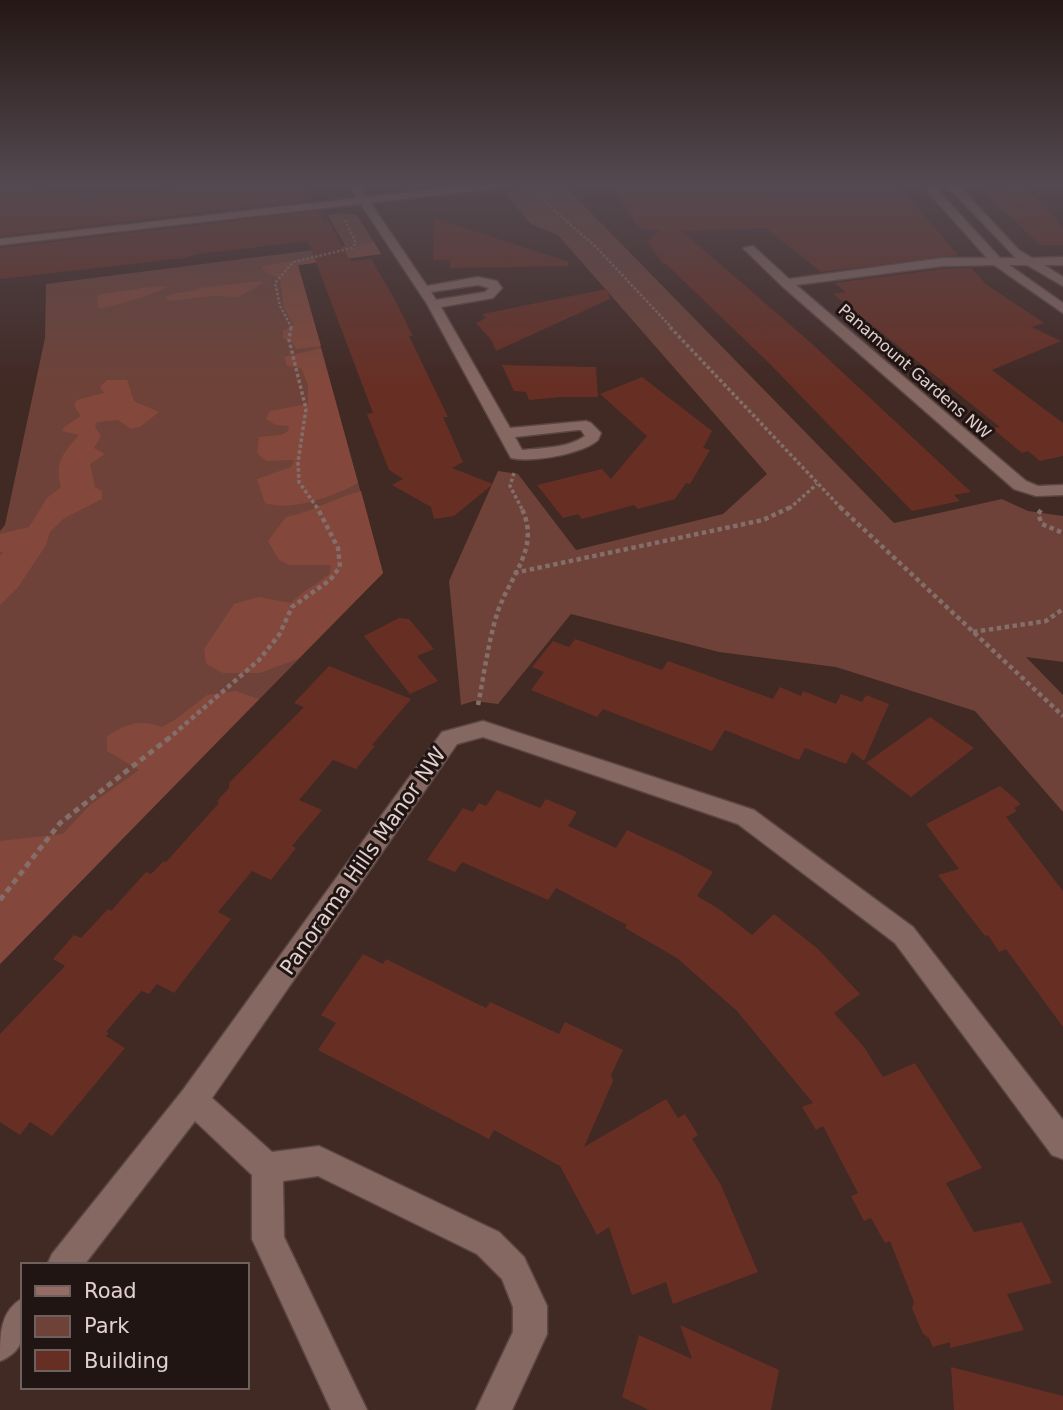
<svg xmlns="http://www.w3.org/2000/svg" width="1063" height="1410" font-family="'DejaVu Sans',sans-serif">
<rect width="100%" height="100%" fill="#412924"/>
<path fill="#6e4238" d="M553,186H565L894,523L1002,499L1028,511L1063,516V662L1026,657L1063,695V812L975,711L836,667L719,652L571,614L498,704L474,701L461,705L449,581L498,471L518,474L576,550L723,514L767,474L558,235L531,224L504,192Z
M341,213L357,215L381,254L298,265L383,573L0,964V531L5,525L45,338L46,284L345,246L328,215Z"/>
<path fill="#83483b" d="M374,242L381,254L298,265L321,346L296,349L293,343L283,338V331L294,325L284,308L280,279L265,272L261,266L347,252L360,244Z
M261,281L264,283L238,297L211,296L170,301L165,298C175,290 189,294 200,288Z
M156,286H168C163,292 107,309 98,308L97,296L102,294Z
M321,348L358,483C334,496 292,512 265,503L257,479L291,467L294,460L266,461L257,453L259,437L281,435L288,431L289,426L276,425L266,419L270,411L308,404V385L301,368L287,366L284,357Z
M107,380H127L134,401L159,412L141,426L131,429L118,420L97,422L95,427L101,436L94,448L105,454L90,464L95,487L102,491V499L63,519L50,532L46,545L19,586L0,605V556L3,552H0V534L29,527L47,498L61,487C54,463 63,453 79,435L62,431L64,427L81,416L74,406L77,400L104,393L100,387Z
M361,491L383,573L298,659L260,673H223L206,664L204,649L234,604L259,597L291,603C303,590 318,584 330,573L331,565H289L279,560L268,541L286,517C312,512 335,498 361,491Z
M236,691L259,699L0,964V841L63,834L90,805L139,770L107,751V736C128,723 139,719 162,727L176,719L207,695Z"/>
<path fill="#672f24" d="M0,186H24L83,200L204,186H307L313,200L0,236Z
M612,186L900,188L958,255L821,272L766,228L682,231L810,342L971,492L954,495L960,501L912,511L768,362L666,264H663L647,241L660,231L638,228Z
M1024,188L1059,221H1057L1063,227V245H1040L982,191Z
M318,211L323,221L328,220L349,259L354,261L371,259L393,296L413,336H409L448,417H443L463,462L452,468L493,484L454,516L434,519L431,507L392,485L403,479L389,470L367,414L373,413L308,241L198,254L185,258L0,279V248Z
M434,218L569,262L568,266L450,268V260H433Z
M971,268L987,285L1044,323L1032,327L1061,341L992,370L1063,423V456L1040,461L1028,451L1022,453L992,428L1000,427L833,294L846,292L834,283L943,269Z
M607,289L610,299L496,351L492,341L476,323L486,318L482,314Z
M502,365L596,367L598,397H561L529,400L526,392L514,391Z
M642,377L712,431L703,448L710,450L690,484L686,483L675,499L638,509L634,505L582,519L578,514L563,518L537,485L602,469L611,479L647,436L600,394Z
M399,618L409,619L434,649L417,656L438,681L410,694L364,636Z
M575,639L662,670L668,661L773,699L780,687L801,696L803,691L836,704L841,694L862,702L866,695L889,704L864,761L852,752L846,764L805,748L799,760L725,730L712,751L603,709L597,717L531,690L544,672L532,667L553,641L569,647Z
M329,666L411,699L372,745L375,746L356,769L333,760L299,800L322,810L292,846L296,848L271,880L252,871L218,912L231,919L174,993L157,984L149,994L141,991L106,1032L109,1033L106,1036L125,1048L52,1136L30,1122L20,1135L0,1122V1034L65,966L53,959L74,935L81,938L108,909L111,911L146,872L151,874L164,861L166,862L219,803L217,801L229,788V783L304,707L294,703Z
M930,717L974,748L911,797L866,763Z
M1000,786L1021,804L1014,808L1017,811L1006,817L1063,891V1027L1006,949L999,952L988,935L985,936L938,875L959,869L926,824Z
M497,790L540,808L546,799L577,812L568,826L616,848L627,830L677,853L713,872L697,896L719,909L752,935L774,914L818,949L860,994L834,1013L864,1047L883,1077L915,1063L982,1168L946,1183L974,1232L1022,1222L1052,1283L1007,1294L1024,1330L950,1348V1342L933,1347L929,1338L923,1334L912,1308L914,1302L890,1241L885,1243L871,1218L864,1221L851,1196L858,1193L823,1126L816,1130L802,1107L813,1103L737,1011L677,958L625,928L627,925L556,888L548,900L462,862L455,872L427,860L463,808L473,812L479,803L486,806Z
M363,954L383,964L386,959L486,1008L490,1002L559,1034L565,1022L623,1050L611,1075L613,1081L584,1147L666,1099L678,1118L685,1114L698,1135L692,1139L721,1185L758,1272L673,1304L666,1282L632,1295L609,1227L597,1235L560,1166L494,1130L489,1139L318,1050L336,1023L321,1015Z
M680,1325L779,1370L771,1410H649L622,1397L639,1335L692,1359Z
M951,1367L1063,1396V1410H954Z"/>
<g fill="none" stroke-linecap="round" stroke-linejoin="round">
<defs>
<path id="street" d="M349,186H359L427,286L478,277L497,281L502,288L493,298L441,307L510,428L586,421L591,423L601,433L598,440C583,454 531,463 511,458L427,304ZM478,285L489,288L485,292L436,300L431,292ZM577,430H581L585,436C568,448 543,448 522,450L515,437Z
M928,186H940L937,189L1000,258H1016L952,191L942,186L960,187L1019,250L1032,258L1063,257V265H1044L1063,277V286L1027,265H1009L1063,303V313L994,265L943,266L796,285L1026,481L1038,486L1063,485V495L1036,496L1014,489L782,286L743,248L753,246L789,279L943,258H987L927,191Z
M483,721L754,810L913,927L1063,1120V1159L1052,1155L895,943L738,824L483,737L457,744L212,1098L272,1152L319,1146L499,1232L524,1257L547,1306V1334L512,1410H476L513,1332V1307L502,1279L477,1254L318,1176L283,1181L284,1237L367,1410H331L252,1239V1175L195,1121L84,1265H47L52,1254L183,1090L442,732Z
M23,1298C23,1326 30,1349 0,1361C0,1333 0,1311 23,1298Z"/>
<path id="secondary" d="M462,186H496L491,189L0,245V239Z"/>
</defs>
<use href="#street" stroke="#5b4643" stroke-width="3"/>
<use href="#secondary" stroke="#5b4643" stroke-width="3"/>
<path stroke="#836e6a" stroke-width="2.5" stroke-dasharray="2.5 2" stroke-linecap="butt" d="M545,186L544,198L547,204L596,247L672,328
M292,328L280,306L275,283L293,262L352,248L356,243L345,220"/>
<path stroke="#836e6a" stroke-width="3.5" stroke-dasharray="3.5 2.5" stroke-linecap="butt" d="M291,327L289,340L306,409L298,462L299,482L318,509
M670,327L842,509
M514,473L510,486L522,509
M789,509L817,484"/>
<path stroke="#836e6a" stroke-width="4.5" stroke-dasharray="4.5 3.5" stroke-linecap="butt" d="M840,507L1063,716
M1041,510L1038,514L1042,524L1063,533
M514,573L763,520L791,507
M973,632L1046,621L1063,609
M478,705C484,675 488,643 497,614C509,576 542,548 521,507
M167,740L259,660L279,635L292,607L330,580L340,567L338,548L317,507"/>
<path stroke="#836e6a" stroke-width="5" stroke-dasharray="6 4.5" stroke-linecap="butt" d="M0,900L60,823L169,738"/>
<use href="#street" fill="#856862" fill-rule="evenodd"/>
<use href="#secondary" fill="#956c63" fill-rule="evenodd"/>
</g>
<linearGradient id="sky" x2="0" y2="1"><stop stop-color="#241714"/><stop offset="0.48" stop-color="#544950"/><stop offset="1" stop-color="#544950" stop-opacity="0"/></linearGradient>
<rect width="1063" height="384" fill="url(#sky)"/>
<g text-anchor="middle" stroke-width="6" stroke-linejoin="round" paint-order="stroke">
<g font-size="16" fill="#e1d0cd" stroke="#201513">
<text transform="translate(915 371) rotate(41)" y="6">Panamount Gardens NW</text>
</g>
<g font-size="21" fill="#e1d0cd" stroke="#201513">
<text transform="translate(363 861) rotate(-55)" y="7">Panorama Hills Manor NW</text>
</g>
</g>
<rect x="21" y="1263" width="228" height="126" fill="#201513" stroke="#6d605d" stroke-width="2"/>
<rect x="35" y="1286" width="35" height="10" fill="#956c63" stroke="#6d605d" stroke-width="2"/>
<text x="84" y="1298" font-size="21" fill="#e1d0cd">Road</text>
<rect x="35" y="1316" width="35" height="21" fill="#6e4238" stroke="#6d605d" stroke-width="2"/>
<text x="84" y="1333" font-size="21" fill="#e1d0cd">Park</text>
<rect x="35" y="1350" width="35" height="21" fill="#672f24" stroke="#6d605d" stroke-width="2"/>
<text x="84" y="1368" font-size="21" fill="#e1d0cd">Building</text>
</svg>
